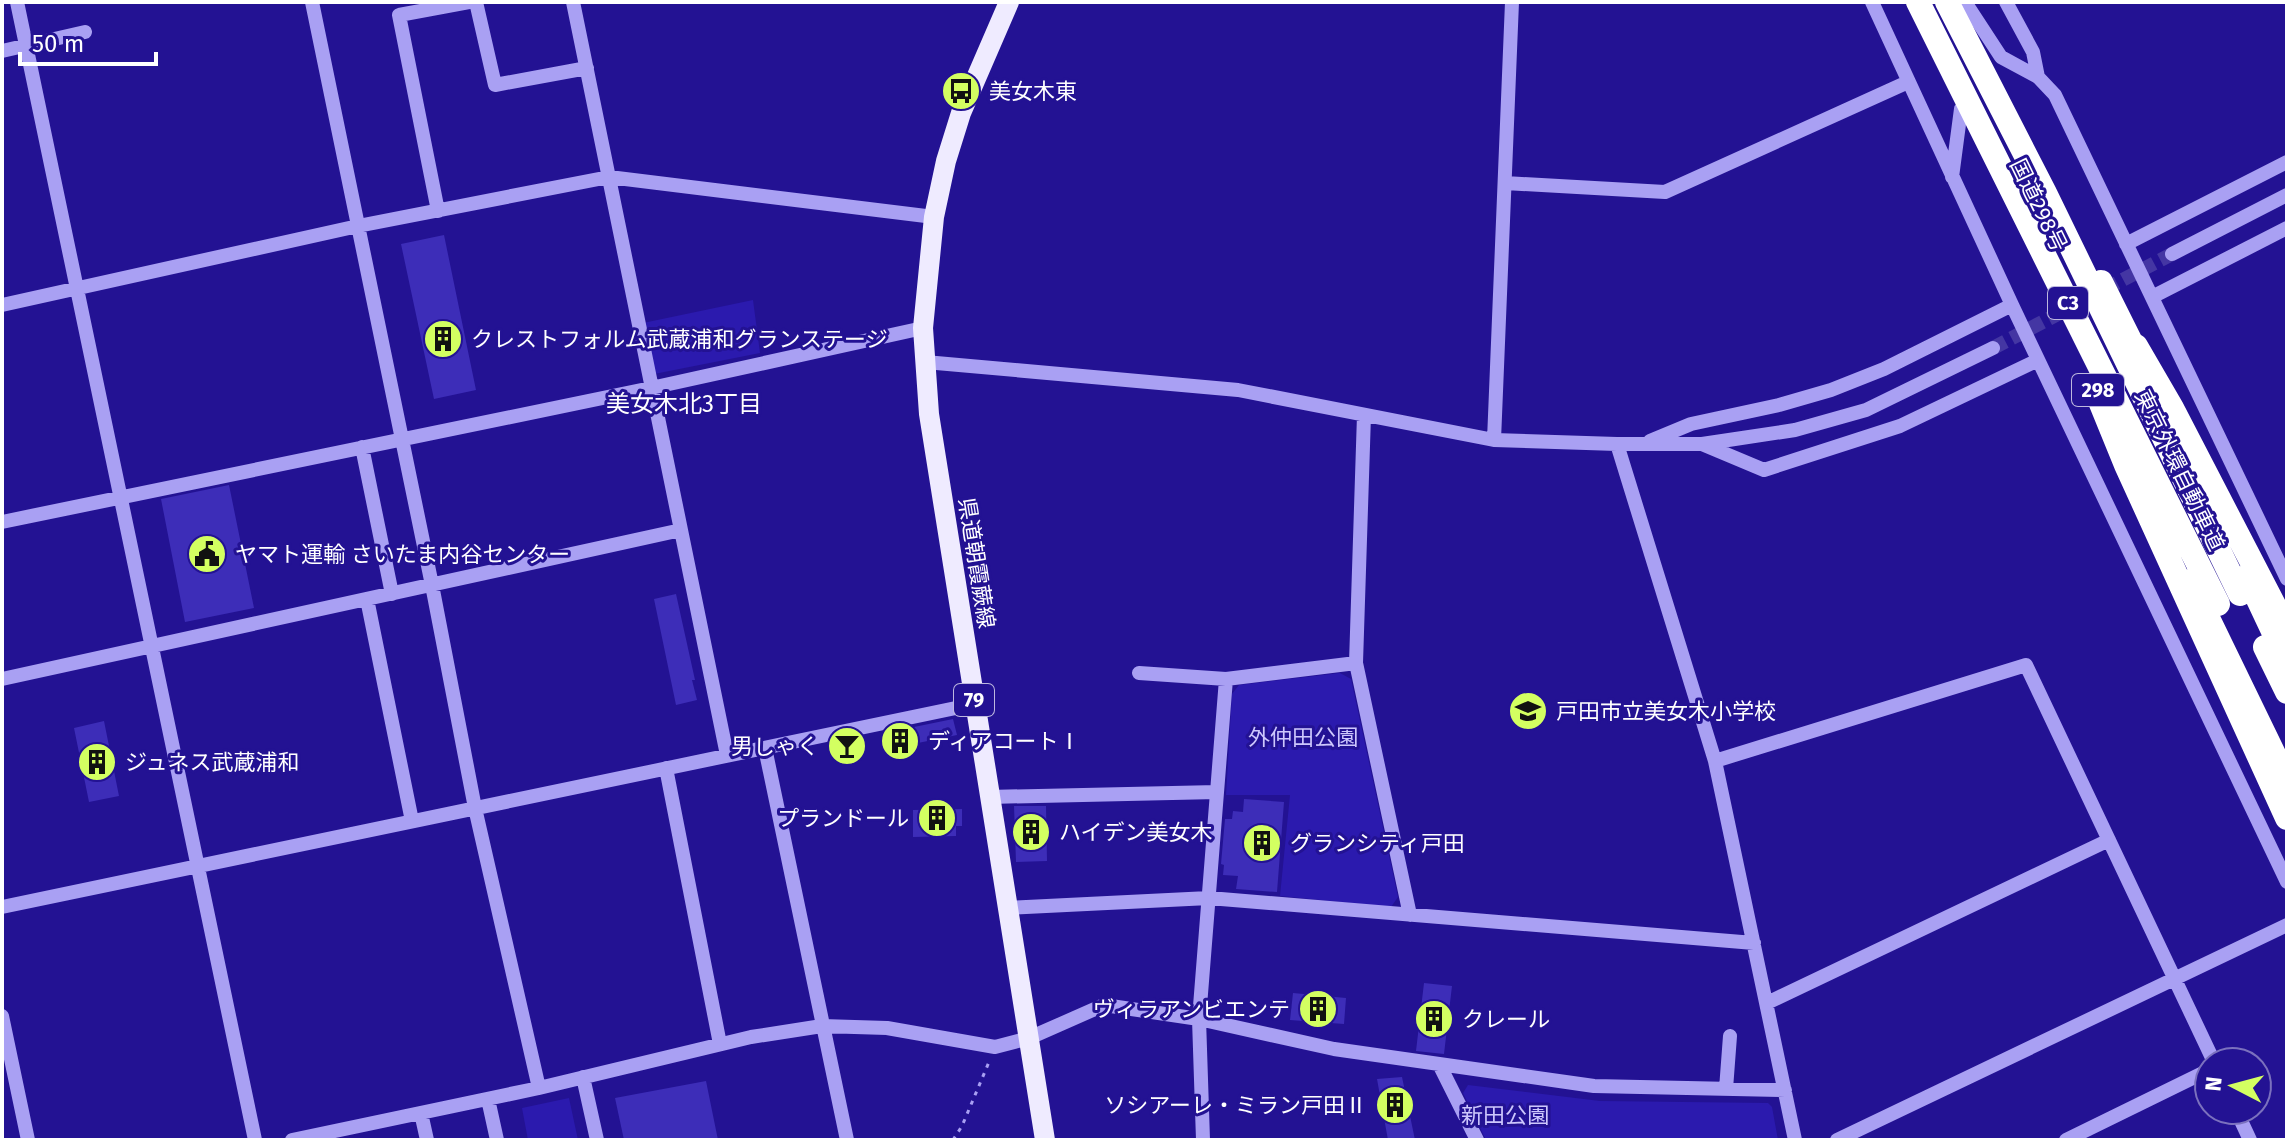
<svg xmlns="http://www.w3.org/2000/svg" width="2289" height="1142" font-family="'Fira Sans','Noto Sans JP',sans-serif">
<rect width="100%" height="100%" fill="#231293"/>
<path fill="#2b1aae" d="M753,300L760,353L654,374L643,323Z
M1340,673L1351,679L1398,897L1391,907L1280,896L1290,795H1226L1232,694L1239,685Z
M1468,1085L1600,1101L1768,1103L1772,1107L1778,1140H1486L1463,1093Z
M569,1098L578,1140H528L522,1108Z"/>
<path fill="#3d2db8" d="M444,235L476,390L434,399L401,244Z
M229,485L254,608L185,622L161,499Z
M676,594L695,680H692L697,700L676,705L654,599Z
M953,719L957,735L913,744L915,749L890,754L885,733Z
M104,721L119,796L89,802L74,728Z
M1244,799L1284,802L1277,892L1236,889L1238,876L1223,875L1224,865L1221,864L1225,819H1232L1233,811L1243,812Z
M1014,806H1046L1047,861L1016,862Z
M962,809V826H956V836L913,837V810Z
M1424,983L1452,986L1444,1054L1416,1051Z
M1293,993L1346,998L1344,1024L1290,1020Z
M1402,1077L1415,1140H1388L1377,1079Z
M706,1081L718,1140H624L615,1098Z"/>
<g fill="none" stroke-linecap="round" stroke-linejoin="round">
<path stroke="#4436a3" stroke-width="14" stroke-dasharray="14 7" stroke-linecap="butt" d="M1993,348L2172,254"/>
<path stroke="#a9a0f3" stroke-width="3" stroke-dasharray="4 6" stroke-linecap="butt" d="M953,1140L962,1126L989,1062"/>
<path stroke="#a9a0f3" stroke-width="14" d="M17,2L255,1140
M312,2L432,585L475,808L539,1088
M476,2L495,85L587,68
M573,2L727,755
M1872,2L2012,305L2287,882
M1965,2L2001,57L2038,77L2055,95L2287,579
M2006,2L2033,52L2038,77
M2,51L85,32
M1952,177L1961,109
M1505,183L1665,192L1908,82
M438,211L399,15L469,2
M2126,244L2287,162
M2172,254L2287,195
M2152,297L2287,228
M2,305L358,226L609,177L934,217
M925,362L1238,390L1494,440L1617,444H1702L1795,430L1866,410L1993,348
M1364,415L1356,663L1410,915
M1494,440L1512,2
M1650,441L1691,424L1779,405L1831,390L1884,369L2012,305
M1617,444L1715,761L1795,1140
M1702,444L1764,470L1900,426L2038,360
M362,447L392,594
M2,522L651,388L923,328
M367,599L412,821
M1139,673L1226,679
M2,679L681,530
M765,748L847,1140
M1715,761L2026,665L2214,1062
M666,768L720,1044
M989,797L1217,792
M2,907L975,704
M1008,908L1209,898L1754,943
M1767,1003L2109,840
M2,1016L28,1140
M1439,1064L1477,1140
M583,1077L597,1140
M1726,1089L1730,1036
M488,1099L497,1140
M2236,1110L2250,1140
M421,1113L427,1140
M292,1140L539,1088L751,1037L822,1026L887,1028L995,1047L1029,1038L1104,1005L1199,1019L1334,1049L1594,1086L1785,1090
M1203,1140L1199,1019L1226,679L1356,663
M1837,1140L2287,925
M2066,1140L2209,1070"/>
<path stroke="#efebff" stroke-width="20" d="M1009,2L961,113L946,161L934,217L923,328L929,414L1045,1140"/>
<path stroke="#fff" stroke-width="24" d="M2101,282L2142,364
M2247,576L2287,661
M2190,581L2287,781
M2265,647L2287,692"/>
<path stroke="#fff" stroke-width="24" d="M1918,2L2218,604
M1947,2L2045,193L2240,594
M2136,346L2172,408L2287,630
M2095,389L2126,465L2287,818"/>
</g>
<defs>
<symbol id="bus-disc" viewBox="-11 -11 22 22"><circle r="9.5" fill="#d3ff61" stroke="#231293"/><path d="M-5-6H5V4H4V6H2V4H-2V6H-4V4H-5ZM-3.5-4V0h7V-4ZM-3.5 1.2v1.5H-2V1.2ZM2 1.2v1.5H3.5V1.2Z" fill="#111"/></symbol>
<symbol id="building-disc" viewBox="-11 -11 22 22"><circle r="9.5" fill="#d3ff61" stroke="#231293"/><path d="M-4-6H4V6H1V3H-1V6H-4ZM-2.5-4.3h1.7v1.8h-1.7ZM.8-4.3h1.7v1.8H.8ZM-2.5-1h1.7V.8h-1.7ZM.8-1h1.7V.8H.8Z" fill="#111"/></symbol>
<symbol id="civic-disc" viewBox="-11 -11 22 22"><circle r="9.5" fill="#d3ff61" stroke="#231293"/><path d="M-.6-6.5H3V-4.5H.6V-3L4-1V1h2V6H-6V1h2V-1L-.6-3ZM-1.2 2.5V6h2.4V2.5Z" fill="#111"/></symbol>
<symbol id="school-disc" viewBox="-11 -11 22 22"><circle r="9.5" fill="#d3ff61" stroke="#231293"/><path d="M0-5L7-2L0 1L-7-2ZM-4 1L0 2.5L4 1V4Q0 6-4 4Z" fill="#111"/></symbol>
<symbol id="bar-disc" viewBox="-11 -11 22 22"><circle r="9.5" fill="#d3ff61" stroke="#231293"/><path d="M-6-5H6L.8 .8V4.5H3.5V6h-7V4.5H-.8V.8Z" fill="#111"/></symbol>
</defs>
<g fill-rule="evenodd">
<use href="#bus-disc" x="939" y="69" width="44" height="44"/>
<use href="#building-disc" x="421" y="317" width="44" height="44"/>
<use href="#civic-disc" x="185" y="532" width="44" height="44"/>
<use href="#school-disc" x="1506" y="689" width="44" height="44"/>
<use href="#building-disc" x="878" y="719" width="44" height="44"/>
<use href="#bar-disc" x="825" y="724" width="44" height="44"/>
<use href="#building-disc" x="75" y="740" width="44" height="44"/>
<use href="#building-disc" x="915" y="796" width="44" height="44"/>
<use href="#building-disc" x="1009" y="810" width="44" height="44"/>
<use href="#building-disc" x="1240" y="821" width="44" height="44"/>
<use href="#building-disc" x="1296" y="987" width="44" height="44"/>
<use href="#building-disc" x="1412" y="997" width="44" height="44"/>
<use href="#building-disc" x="1373" y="1083" width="44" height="44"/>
</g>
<g text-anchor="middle" stroke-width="6" stroke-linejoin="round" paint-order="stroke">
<g fill="#231293" stroke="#bdb8df" stroke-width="2">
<rect x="2048" y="287" width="40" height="32" rx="6"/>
<rect x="2072" y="374" width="52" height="32" rx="6"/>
<rect x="954" y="684" width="40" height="32" rx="6"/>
</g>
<g font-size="20" font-weight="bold" fill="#fff">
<text x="2068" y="310">C3</text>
<text x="2098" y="397">298</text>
<text x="974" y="707">79</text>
</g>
<g font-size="22" fill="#fff" stroke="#231293" text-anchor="start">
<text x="989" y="99">美女木東</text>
<text x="471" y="347">クレストフォルム武蔵浦和グランステージ</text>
<text x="235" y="562">ヤマト運輸 さいたま内谷センター</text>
<text x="1556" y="719">戸田市立美女木小学校</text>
<text x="928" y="749">ディアコートⅠ</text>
<text x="819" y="754" text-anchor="end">男しゃく</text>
<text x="125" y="770">ジュネス武蔵浦和</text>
<text x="909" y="826" text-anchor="end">プランドール</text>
<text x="1059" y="840">ハイデン美女木</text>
<text x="1290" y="851">グランシティ戸田</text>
<text x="1290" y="1017" text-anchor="end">ヴィラアンビエンテ</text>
<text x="1462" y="1027">クレール</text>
<text x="1367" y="1113" text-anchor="end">ソシアーレ・ミラン戸田Ⅱ</text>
</g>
<g font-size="22" fill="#fff" stroke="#231293">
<text transform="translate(2039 205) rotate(64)" y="8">国道298号</text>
<text transform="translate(2180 470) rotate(64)" y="8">東京外環自動車道</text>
<text transform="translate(977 563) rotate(81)" y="8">県道朝霞蕨線</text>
</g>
<g font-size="22" fill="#cdc7fd" stroke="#231293">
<text x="1303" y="745">外仲田公園</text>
<text x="1505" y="1123">新田公園</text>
</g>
<g font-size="24" fill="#fff" stroke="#231293">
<text x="684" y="412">美女木北3丁目</text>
</g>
</g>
<rect width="2289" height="1142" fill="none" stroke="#ffffff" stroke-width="8"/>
<g transform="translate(2233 1086) rotate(276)"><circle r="38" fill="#231293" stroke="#7b71be" stroke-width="2"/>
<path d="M0-6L14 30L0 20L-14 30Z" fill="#d3ff61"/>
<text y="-12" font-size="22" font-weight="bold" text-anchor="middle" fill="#ffffff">N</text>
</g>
<path d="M20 52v12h136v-12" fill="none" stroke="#ffffff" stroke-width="4"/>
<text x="32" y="52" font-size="24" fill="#ffffff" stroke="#231293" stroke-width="6" paint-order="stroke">50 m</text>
</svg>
